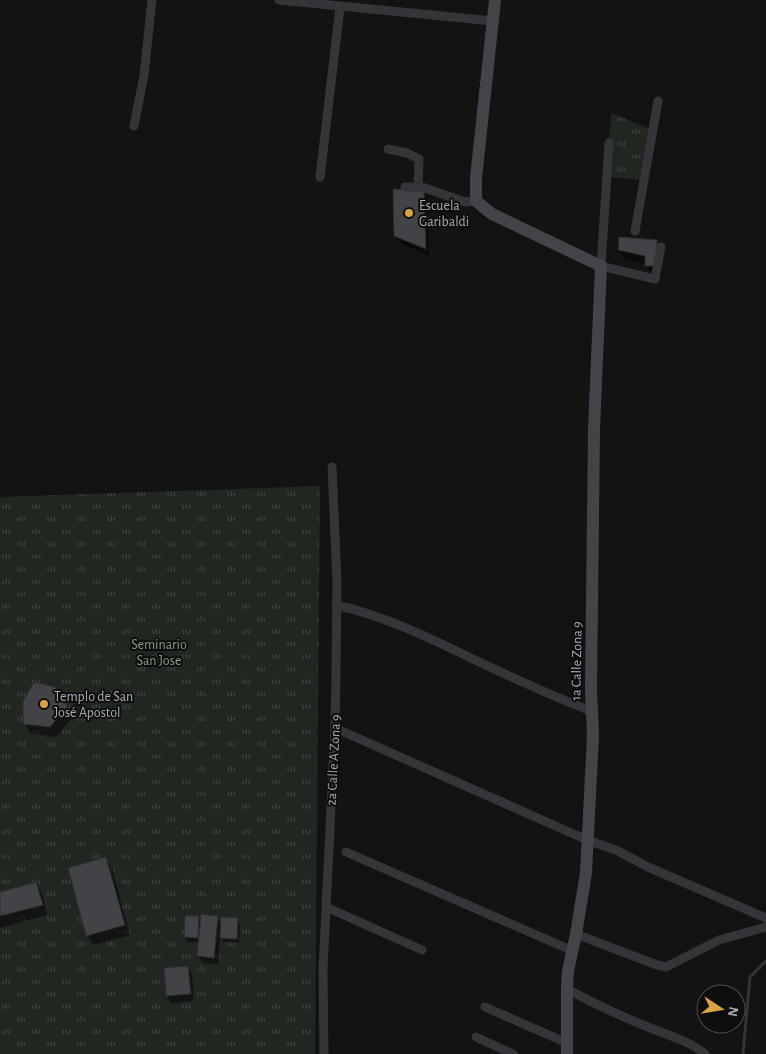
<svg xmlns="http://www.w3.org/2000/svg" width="766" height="1054" font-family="'Alegreya Sans',sans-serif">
<defs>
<pattern id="grass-tufts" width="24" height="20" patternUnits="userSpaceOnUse" patternTransform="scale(1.25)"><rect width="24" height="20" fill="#202620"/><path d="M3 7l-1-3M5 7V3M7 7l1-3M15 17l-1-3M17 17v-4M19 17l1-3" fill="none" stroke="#3d433e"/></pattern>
</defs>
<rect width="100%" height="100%" fill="#131314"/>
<path fill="url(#grass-tufts)" d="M611,113L653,130L644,180L607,177Z
M320,486L315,1054H0V497Z"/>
<path fill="#0007" d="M423,192L427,199L429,256L400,243L395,235Z
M657,241L662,251V276H652L647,264L625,260L619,250Z
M66,708L72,718L56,737L30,733L25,723Z
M106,858L112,868L130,935L93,945L88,936L69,869Z
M36,884L42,893L47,915L0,928V893Z
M198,917L201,923L217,917L222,926L237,920L240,924L239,943L224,942L220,936L218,964L203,963L198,956L200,942H188L185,937Z
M188,968L192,975L194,1001L171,1003L167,996Z"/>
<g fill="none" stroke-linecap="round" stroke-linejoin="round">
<path stroke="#2e363c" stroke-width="3" d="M743,1054L750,977L766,961"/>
</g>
<path fill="#424347" stroke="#2d2d30" d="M393,189L424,190L426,249L394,236Z
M619,237L657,240V266H645V256L618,250Z
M34,682L55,687L67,707L50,727L23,724V701Z
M106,857L125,925L86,936L68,868Z
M36,882L43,905L0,916V892Z
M201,914L218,916L214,958L197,956Z
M185,916H199L198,938L184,937Z
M221,917L238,918L237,939L220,938Z
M188,966L191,994L166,996L164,968Z"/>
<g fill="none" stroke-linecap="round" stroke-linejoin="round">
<path stroke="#353539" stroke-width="9" d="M279,0L493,21
M134,126L144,75L152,0
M609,143L601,266L655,279L661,247
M388,149L407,153L419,159L418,187
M320,177L340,7
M405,187H422L465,202L476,201
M635,231L658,101
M336,605C385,616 430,638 475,660C513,678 552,696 591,711
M335,728L587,840L616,850L648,867L766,918
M346,852L573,951
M326,907L422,950
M576,934L657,965L666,967L719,940L766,927
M567,989C593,1003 620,1016 648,1027C667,1035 690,1041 705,1054
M485,1007L567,1043
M476,1037L513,1054
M324,1054L323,969L335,728L336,673L337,581L332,467"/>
<path stroke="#434449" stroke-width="12" d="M495,0L476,178V201L492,214L601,266L594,429L591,689L593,736L586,873L576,934L568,971L567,989V1054"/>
</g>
<g fill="#dba244" stroke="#0e0e0f" stroke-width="2">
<circle cx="409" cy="213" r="5"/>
<circle cx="44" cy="704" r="5"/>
</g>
<g text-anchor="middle" stroke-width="4" stroke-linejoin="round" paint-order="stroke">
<g font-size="14" fill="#a6abb3" stroke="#0e0e0f" text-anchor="start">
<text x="419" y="210">Escuela<tspan x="419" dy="16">Garibaldi</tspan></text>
<text x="54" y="701">Templo de San<tspan x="54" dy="16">José Apostol</tspan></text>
</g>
<g font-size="14" fill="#7f9c80" stroke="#0e0e0f">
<text x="159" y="649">Seminario<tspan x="159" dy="16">San Jose</tspan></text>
</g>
<g font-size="14" fill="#a6abb3" stroke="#0e0e0f">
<text transform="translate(576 661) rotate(-89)" y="5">1a Calle Zona 9</text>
<text transform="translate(333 760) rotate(-87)" y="5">2a Calle A Zona 9</text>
</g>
</g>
<g transform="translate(721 1009) rotate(102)"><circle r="24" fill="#0e0e0f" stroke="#4b4d51"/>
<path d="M0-4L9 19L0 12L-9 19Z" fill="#dba244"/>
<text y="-8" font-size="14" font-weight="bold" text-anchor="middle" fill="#a6abb3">N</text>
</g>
</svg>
